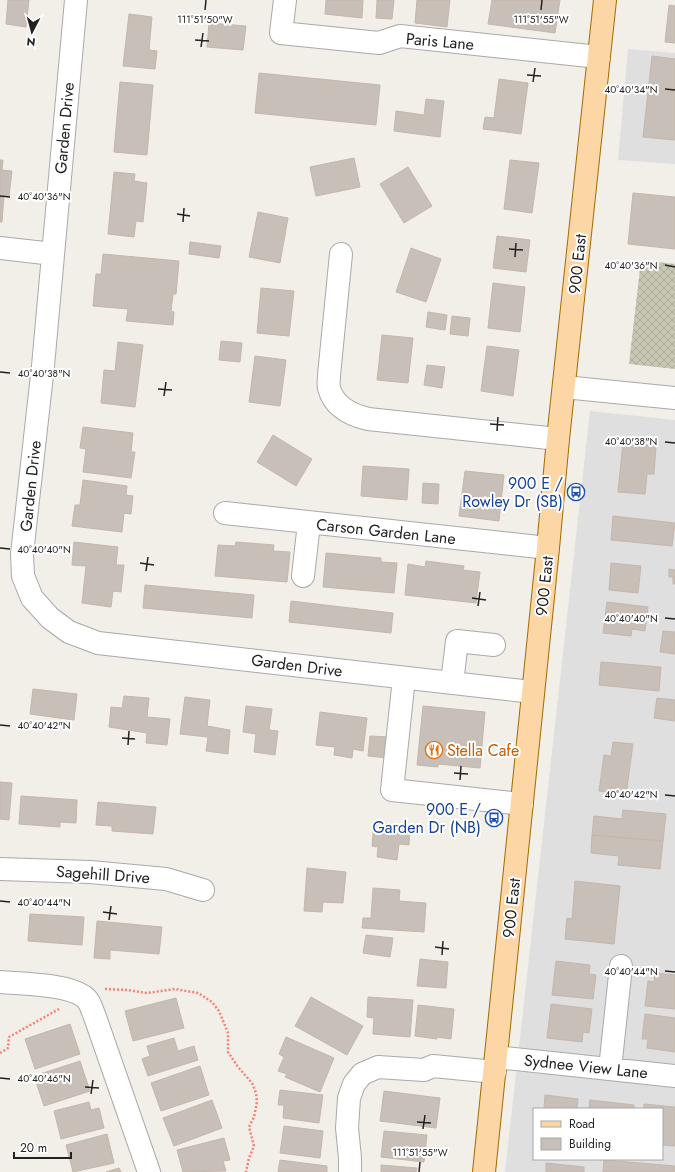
<svg xmlns="http://www.w3.org/2000/svg" width="675" height="1172" font-family="Jost,sans-serif">
<defs>
<pattern id="construction-cross-hatch" width="8" height="8" patternUnits="userSpaceOnUse"><rect width="8" height="8" fill="#c7c7b4"/><path d="M0 0l8 8M0 8l8-8" fill="none" stroke="#abab9a"/></pattern>
</defs>
<rect width="100%" height="100%" fill="#f2efe9"/>
<path fill="#e0dfdf" fill-rule="evenodd" d="M628,49L675,53V164L618,160Z
M590,411L675,420V1172H505ZM534,1109H662V1159H534Z"/>
<path fill="url(#construction-cross-hatch)" d="M641,260L675,264V369L629,364Z"/>
<path fill="#c7bfb8" stroke="#c4b6ab" d="M8,0H29L26,27L6,24Z
M326,0H363L362,18L325,14Z
M377,0H394L392,19L376,18Z
M417,0H450L447,27L415,23Z
M492,0H560L555,33L488,24Z
M669,5L675,6V43L665,42Z
M129,14L152,17L149,50L157,51L155,69L123,66Z
M209,23L246,26L243,50L207,47Z
M652,56L675,59V140L643,137Z
M259,73L380,85L376,125L255,113Z
M499,79L528,83L521,134L483,129L485,117L494,118Z
M120,82L153,85L147,155L114,152Z
M426,99L444,101L440,137L394,131L396,111L424,115Z
M354,158L360,187L316,196L310,167Z
M0,160H3L2,170L12,171L9,196L4,195L2,222H0Z
M510,160L539,163L532,213L504,209Z
M408,167L432,206L404,223L380,184Z
M114,172L135,174L134,181L147,183L143,222L136,221L134,237L108,234Z
M633,193L675,197V249L628,244Z
M258,212L288,218L280,263L249,257Z
M497,236L530,240L526,272L493,268Z
M190,242L221,246L219,258L189,254Z
M411,248L441,259L426,302L396,292Z
M103,254L179,261L176,294H173L171,311L174,312L173,325L126,321L128,309L93,306L96,274H101Z
M493,283L525,287L520,332L488,328Z
M261,288L294,291L289,336L257,333Z
M428,312L447,315L445,330L426,327Z
M452,316L470,318L468,336L450,334Z
M382,335L413,338L408,383L377,380Z
M221,341L242,343L240,362L219,360Z
M118,342L143,345L135,407L101,403L104,370L115,371Z
M487,346L519,350L513,396L481,391Z
M255,356L286,360L280,406L249,402Z
M427,365L445,367L442,388L424,385Z
M83,427L133,433L131,452H135L131,478L83,472L86,449L80,448Z
M273,435L312,459L296,486L257,462Z
M623,442L656,446L654,474H647L645,494L618,492Z
M363,466L409,469L407,500L361,496Z
M465,471L504,475L499,521L459,516Z
M83,480L127,486L126,495L133,496L131,514L124,513L122,532L72,526L75,505H80Z
M423,483L439,484L438,504L422,503Z
M613,516L675,523L672,546L611,540Z
M74,542L118,547L116,565H124L121,592L113,591L111,607L82,603L86,566L72,565Z
M236,542L274,545L273,551L290,552L287,582L215,576L218,545L235,546Z
M326,553L381,558V562L397,563L394,593L323,587Z
M426,561L464,566L463,570L480,572L476,603L405,595L408,564L425,567Z
M611,563L641,566L638,593L609,590Z
M669,569L675,570V584H673V577H669Z
M145,585L254,595L252,618L143,608Z
M291,601L393,613L391,633L289,622Z
M607,602L648,607L645,631L632,629L631,636L603,633Z
M663,631L675,632V654L660,652Z
M601,662L661,667L659,691L599,685Z
M33,689L77,694L74,720L30,714Z
M124,696L149,698L147,717L170,719L167,745L146,743L147,733L109,727L111,707L122,708Z
M185,697L210,700L207,726L230,730L228,754L206,751L208,737L180,734Z
M657,698L675,700V721L654,718Z
M246,706L272,709L269,730L278,731L275,755L254,752L256,734L243,732Z
M423,706L485,712L480,768L438,764V767L417,765Z
M320,712L367,718L363,751L353,749L352,758L334,755L335,747L316,745Z
M370,736L389,737L388,758L368,756Z
M613,742L633,744L626,795L599,791L604,755L611,756Z
M0,782L12,783L9,820L0,819Z
M21,796L77,800L76,823L60,822V827L19,824Z
M98,802L156,807L153,834L112,831V826L96,825Z
M623,810L666,814L663,841L592,835L594,816L622,819Z
M374,823L410,826L409,845L399,844L397,860L377,857L378,847L372,846Z
M592,835L663,841L660,869L618,865L619,856L591,853Z
M307,868L346,872L343,903L323,902L322,912L304,911Z
M575,881L620,886L614,944L565,939L567,918L572,919Z
M373,888L400,890L399,901L426,903L424,932L362,928L363,918H371Z
M30,914L84,917L82,945L28,941Z
M97,921L162,927L159,954L110,950V959L94,958Z
M366,935L393,938L390,957L363,953Z
M420,959L448,962L446,988L417,986Z
M556,961L590,965L589,974L596,975L593,999L552,995Z
M655,973L675,975V1009L645,1006L648,981L654,982Z
M311,997L363,1026L347,1055L295,1026Z
M368,997L413,1000L410,1037L373,1034L374,1018L367,1017Z
M176,998L184,1028L133,1041L125,1011Z
M551,1004L592,1009L589,1033L583,1032L582,1042L547,1038Z
M418,1005L454,1009L451,1039L437,1037V1039L415,1036Z
M645,1014L675,1018V1052L647,1048L648,1039H642Z
M70,1024L80,1054L35,1069L25,1039Z
M286,1037L334,1058L320,1092L285,1077L287,1074L278,1071L284,1057L279,1054Z
M174,1038L178,1051L194,1046L198,1060L148,1076L142,1059L150,1056L147,1046Z
M80,1061L90,1091L44,1106L34,1076Z
M200,1066L209,1095L161,1111L151,1083Z
M280,1090L323,1095L319,1123L283,1118L284,1105H278Z
M384,1091L440,1098L436,1128L380,1121Z
M545,1095L578,1099L577,1109H544Z
M212,1100L222,1128L174,1146L163,1118Z
M590,1100L634,1105V1109H589Z
M89,1102L91,1110L99,1108L104,1128L61,1139L54,1111Z
M644,1104L675,1107V1146L662,1145V1109H644Z
M284,1126L323,1131L320,1158L280,1153Z
M384,1131L427,1135L424,1162L381,1157Z
M107,1134L114,1163L73,1172L66,1145Z
M224,1138L230,1160L223,1161L226,1171L183,1172L177,1150Z
M280,1160L327,1166V1172H278Z
M604,1160L675,1166V1172H603Z
M546,1163L584,1167V1172H546Z
M381,1165L417,1168L416,1172H381Z
M119,1168L121,1172H106Z"/>
<g fill="none" stroke-linecap="round" stroke-linejoin="round">
<defs>
<path id="minor" d="M76,0L43,366L22,554L23,576L32,598L50,618L69,632L98,643L532,692
M285,0L281,33L379,43L400,36L599,57
M0,248L53,254
M341,254L329,375C329,379 328,384 329,388C334,407 351,415 368,419L558,439
M564,387L675,398
M225,513L548,548
M303,576L309,523
M404,678L392,790L522,804
M452,683L457,641L494,645
M0,869L90,872L166,879L203,890
M0,982C22,984 65,984 83,996C90,1000 92,1010 95,1017L149,1172
M496,1057L675,1076
M610,1069L621,966
M350,1172V1158L347,1128L349,1098L354,1084L362,1074L378,1067L424,1070L433,1066L495,1072"/>
<path id="major" d="M484,1172L548,548L558,439L605,0"/>
</defs>
<use href="#minor" stroke="#a9a9a9" stroke-width="24"/>
<use href="#major" stroke="#a06b00" stroke-width="24"/>
<path stroke="#fa8072" stroke-width="2.5" stroke-dasharray="2 2" stroke-linecap="butt" d="M105,989L127,990L147,993L175,989L198,993L212,1002L219,1011L228,1033V1052L238,1067L252,1083L256,1093L257,1102L254,1117L249,1127L254,1146L249,1158L246,1172
M0,1053L8,1048L9,1037L59,1009"/>
<use href="#minor" stroke="#fff" stroke-width="22"/>
<use href="#major" stroke="#fcd6a4" stroke-width="22"/>
</g>
<path fill="none" stroke="#222" stroke-width="1.5" d="M205,10L206,0M541,10L542,0M195,40L209,41M201,47L203,33M527,75L541,76M533,82L535,68M665,89L675,90M0,196L10,197M177,214L190,216M183,222L184,208M509,249L523,250M515,257L516,243M665,265L675,267M0,372L10,373M158,389L172,390M164,396L166,382M490,424L504,425M497,431L498,417M665,442L675,443M0,548L10,549M140,563L154,565M146,571L148,557M472,598L486,600M478,606L480,592M665,618L675,619M0,725L10,726M122,738L135,739M128,745L129,731M454,773L468,774M460,780L461,766M665,795L675,796M0,901L10,902M103,912L117,914M109,920L111,906M435,947L449,949M442,955L443,941M665,971L675,972M0,1078L10,1079M85,1087L99,1088M91,1094L93,1080M417,1122L431,1123M423,1129L425,1115M419,1172L420,1162"/>
<defs>
<symbol id="bus-ring" viewBox="-11 -11 22 22"><circle r="9.5" fill="#fff" stroke="#1a4fb4" stroke-width="1.5"/><path d="M-5-6H5V4H4V6H2V4H-2V6H-4V4H-5ZM-3.5-4V0h7V-4ZM-3.5 1.2v1.5H-2V1.2ZM2 1.2v1.5H3.5V1.2Z" fill="#1a4fb4"/></symbol>
<symbol id="restaurant-ring" viewBox="-11 -11 22 22"><circle r="9.5" fill="#fff" stroke="#e8710a" stroke-width="1.5"/><path d="M-5-6h1v4h1v-4h1v4h1v-4h1v5L-1.5 .5V6h-2V.5L-5-1ZM5-6V6H3V1.5H1.5Q1.5-4 5-6Z" fill="#e8710a"/></symbol>
</defs>
<g fill-rule="evenodd">
<use href="#bus-ring" x="566" y="482" width="20" height="20"/>
<use href="#restaurant-ring" x="424" y="740" width="20" height="20"/>
<use href="#bus-ring" x="484" y="808" width="20" height="20"/>
</g>
<g text-anchor="middle" stroke-width="4" stroke-linejoin="round" paint-order="stroke">
<g font-size="16" fill="#222" stroke="#fff">
<text transform="translate(440 41) rotate(5)" y="6">Paris Lane</text>
<text transform="translate(64 128) rotate(-85)" y="6">Garden Drive</text>
<text transform="translate(577 264) rotate(-84)" y="6">900 East</text>
<text transform="translate(30 486) rotate(-84)" y="6">Garden Drive</text>
<text transform="translate(386 531) rotate(6)" y="6">Carson Garden Lane</text>
<text transform="translate(544 586) rotate(-84)" y="6">900 East</text>
<text transform="translate(297 665) rotate(7)" y="6">Garden Drive</text>
<text transform="translate(103 874) rotate(4)" y="6">Sagehill Drive</text>
<text transform="translate(511 908) rotate(-84)" y="6">900 East</text>
<text transform="translate(586 1066) rotate(6)" y="6">Sydnee View Lane</text>
</g>
<g font-size="16" fill="#164399" stroke="#fff" text-anchor="end">
<text x="563" y="489">900 E /<tspan x="563" dy="18">Rowley Dr (SB)</tspan></text>
<text x="481" y="815">900 E /<tspan x="481" dy="18">Garden Dr (NB)</tspan></text>
</g>
<g font-size="16" fill="#c56008" stroke="#fff" text-anchor="start">
<text x="447" y="756">Stella Cafe</text>
</g>
</g>
<g font-size="10" text-anchor="middle" fill="#222" stroke="#fff" stroke-width="4" stroke-linejoin="round" paint-order="stroke">
<text x="205" y="23">111°51'50"W</text>
<text x="541" y="23">111°51'55"W</text>
<text x="631" y="93">40°40'34"N</text>
<text x="44" y="200">40°40'36"N</text>
<text x="631" y="269">40°40'36"N</text>
<text x="44" y="377">40°40'38"N</text>
<text x="631" y="445">40°40'38"N</text>
<text x="44" y="553">40°40'40"N</text>
<text x="631" y="622">40°40'40"N</text>
<text x="44" y="729">40°40'42"N</text>
<text x="631" y="798">40°40'42"N</text>
<text x="44" y="906">40°40'44"N</text>
<text x="631" y="975">40°40'44"N</text>
<text x="44" y="1082">40°40'46"N</text>
<text x="420" y="1156">111°51'55"W</text>
</g>
<rect x="533" y="1108" width="130" height="52" fill="#ffffff" stroke="#a7a7a7"/>
<rect x="541" y="1121" width="20" height="6" fill="#fcd6a4" stroke="#a7a7a7"/>
<text x="569" y="1128" font-size="12" fill="#222222">Road</text>
<rect x="541" y="1138" width="20" height="12" fill="#c7bfb8" stroke="#a7a7a7"/>
<text x="569" y="1148" font-size="12" fill="#222222">Building</text>
<g transform="translate(32 32) rotate(186)" stroke="#ffffff" stroke-width="3" paint-order="stroke">
<path d="M0-3L7 15L0 10L-7 15Z" fill="#222222"/>
<text y="-6" font-size="11" font-weight="bold" text-anchor="middle" fill="#222222">N</text>
</g>
<path d="M14 1152v6h57v-6" fill="none" stroke="#222222" stroke-width="2"/>
<text x="20" y="1152" font-size="12" fill="#222222" stroke="#ffffff" stroke-width="3" paint-order="stroke">20 m</text>
</svg>
